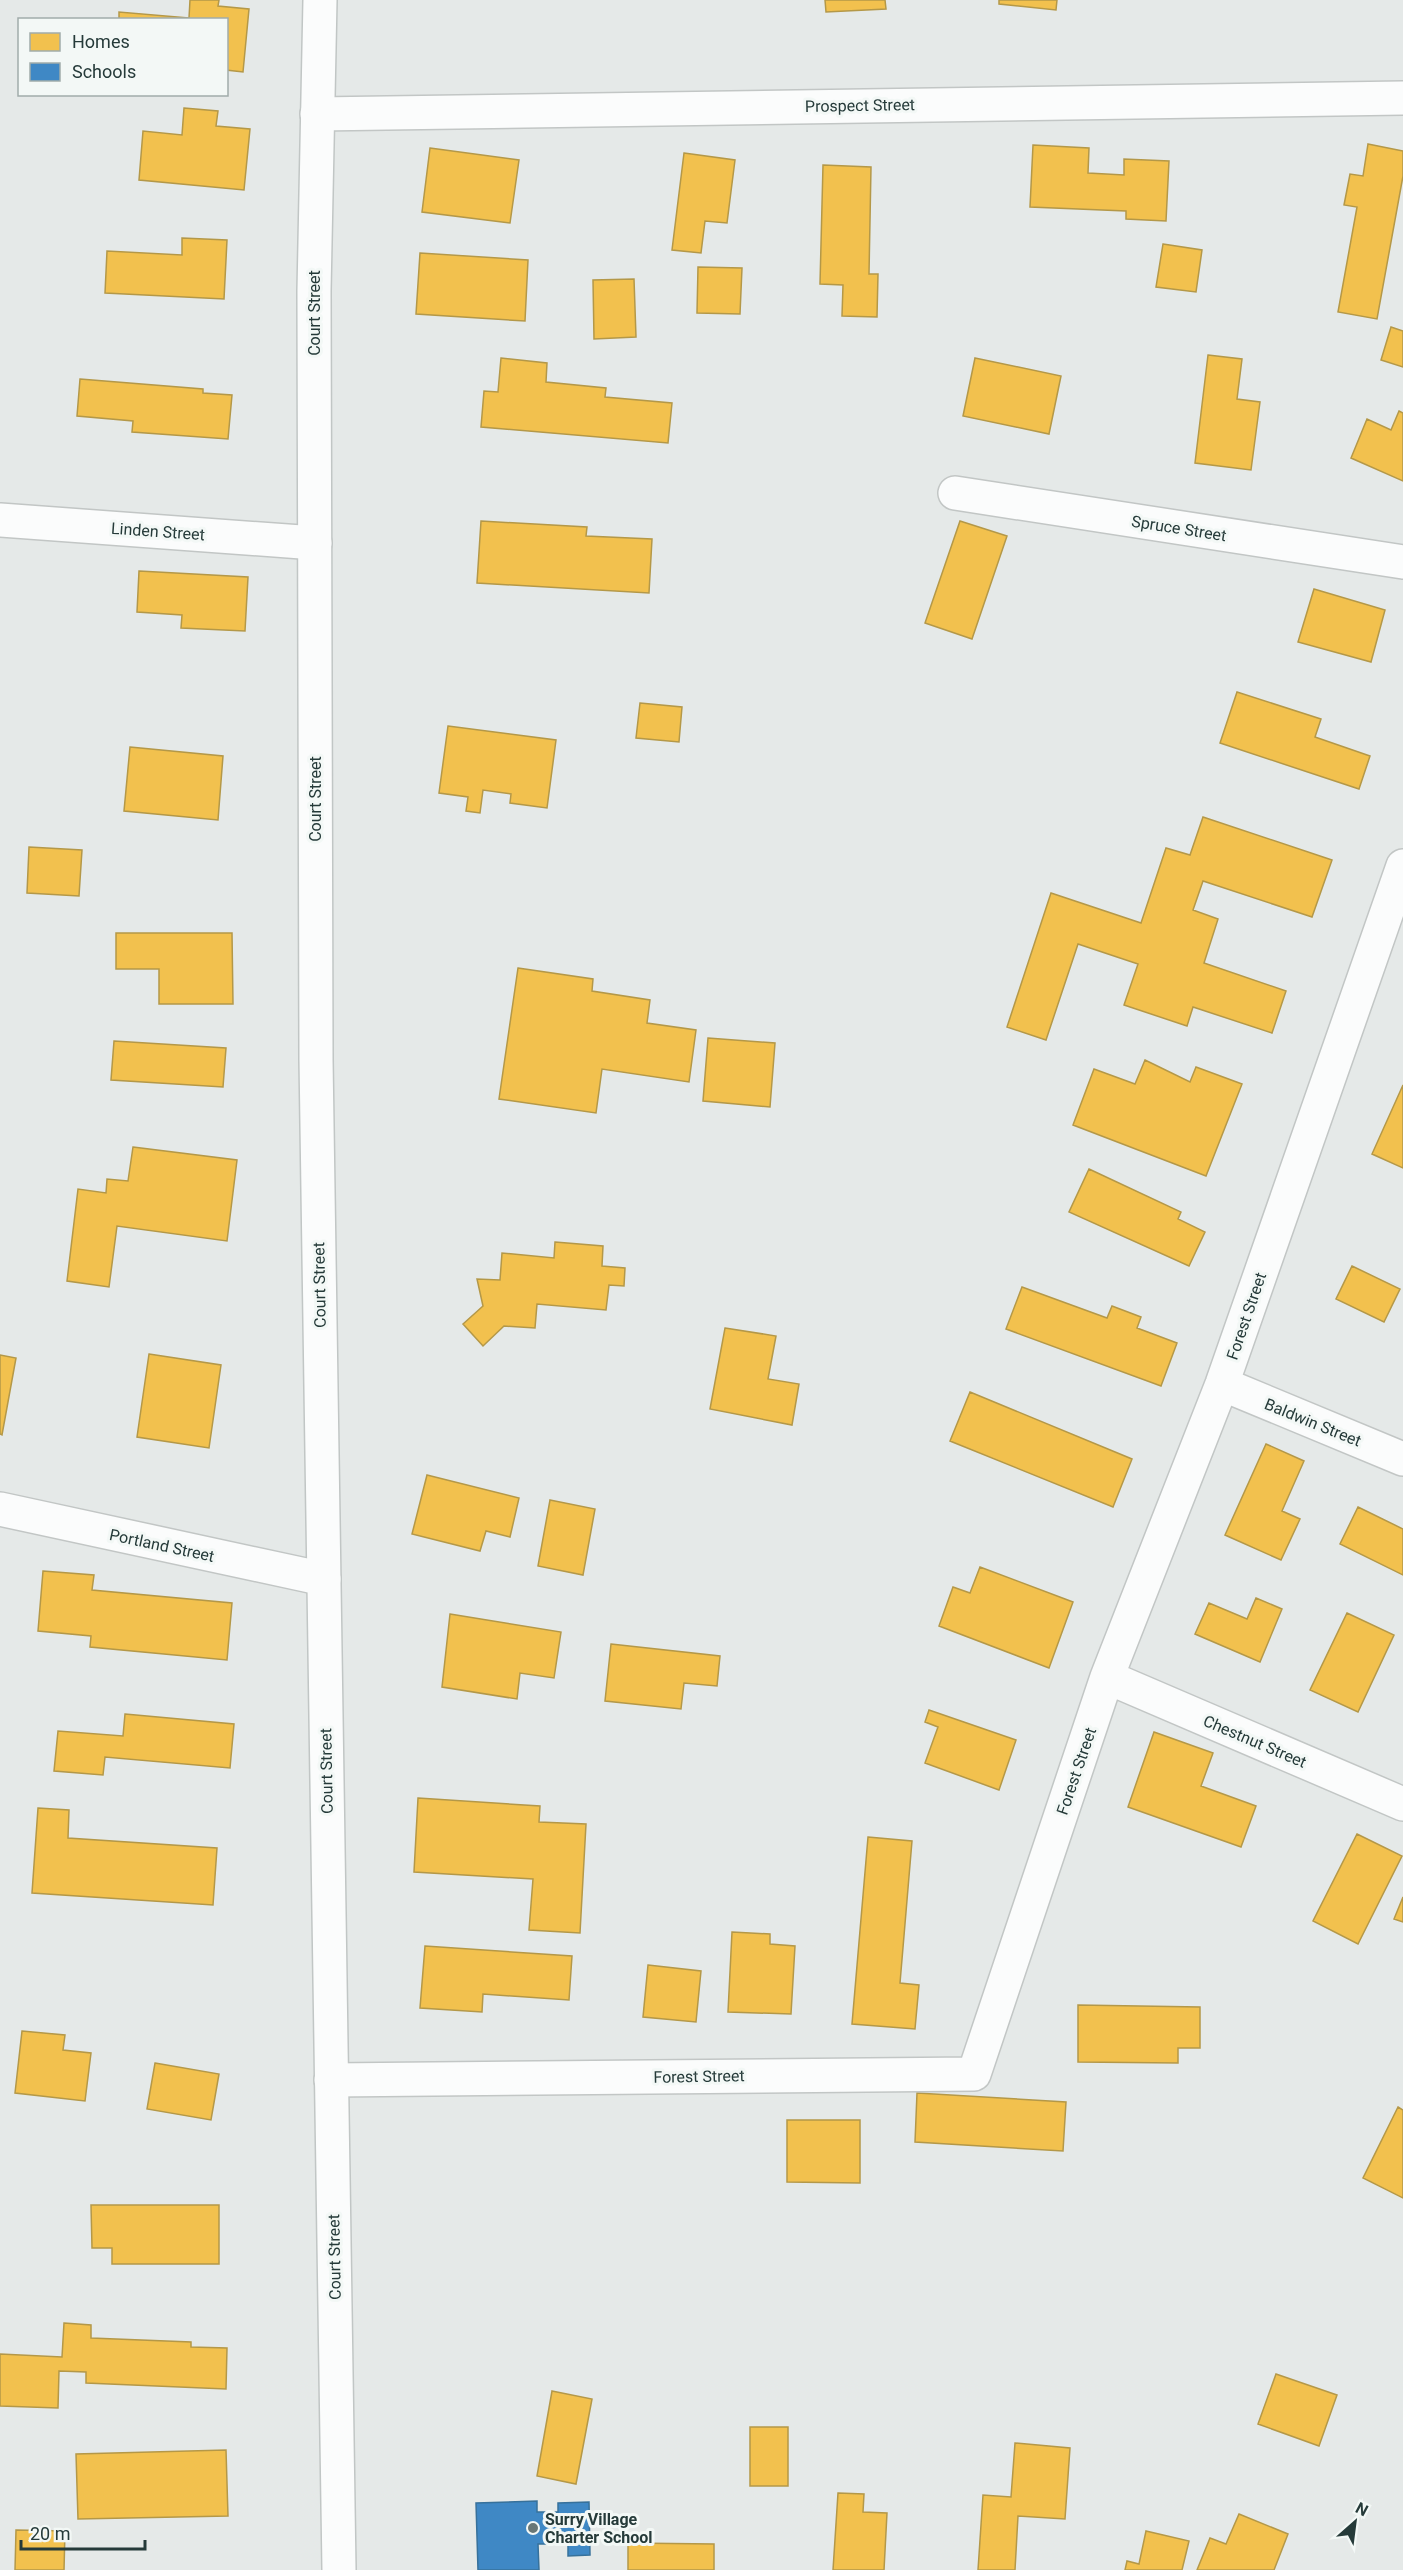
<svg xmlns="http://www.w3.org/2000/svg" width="1403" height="2570" font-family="Roboto,sans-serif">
<rect width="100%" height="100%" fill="#e5e9e8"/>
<path fill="#f2c14e" stroke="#b49848" stroke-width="1.5" d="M190,0H219L218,6L249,9L243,72L226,70V20H119V12L189,18Z
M825,0H885L886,9L826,12Z
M999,0H1057L1056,10L999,4Z
M184,108L218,111L216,126L250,129L244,190L139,180L143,131L182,135Z
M1368,144L1403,151V176L1377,319L1338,312L1357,207L1344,205L1350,174L1363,176Z
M1033,145L1089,148L1088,173L1124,175V159L1169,161L1166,221L1126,219V211L1030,207Z
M430,148L519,160L510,223L422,212Z
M684,153L735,160L727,223L705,221L701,253L672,250Z
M823,165L871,167L869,274H878L877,317L842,316L843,285L820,284Z
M182,238L227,240L224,299L105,293L107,251L182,255Z
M1163,244L1202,250L1196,292L1156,287Z
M420,253L528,260L525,321L416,314Z
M698,267L742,268L740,314L697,313Z
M634,279L636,337L594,339L593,280Z
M1391,327L1403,331V367L1381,360Z
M1208,355L1242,359L1237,399L1260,402L1251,470L1195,463Z
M501,358L547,363L546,382L606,388L605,397L672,403L668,443L481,427L484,391L498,392Z
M975,358L1061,376L1049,434L963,416Z
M80,379L203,389V393L232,395L228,439L132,432L133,421L77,416Z
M1399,411L1403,413V481L1351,458L1367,419L1391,430Z
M481,521L587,527L586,536L652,539L649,593L477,583Z
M960,521L1007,536L972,639L925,623Z
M139,571L248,577L245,631L181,628L182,615L137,612Z
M1314,589L1385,610L1371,662L1298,642Z
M1237,692L1321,719L1315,737L1370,756L1359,789L1220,743Z
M640,703L682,707L679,742L636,738Z
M448,726L556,740L547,808L510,803L511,794L483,790L480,813L466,811L468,797L439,793Z
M130,747L223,756L218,820L124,811Z
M1203,817L1332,860L1312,917L1203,881L1193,910L1218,919L1204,963L1286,991L1272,1033L1193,1007L1187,1026L1124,1005L1138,964L1078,944L1046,1040L1007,1027L1051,893L1141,923L1166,848L1190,855Z
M29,847L82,850L79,896L27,893Z
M116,933H232L233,1004H159V969H116Z
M518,968L593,979L592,991L650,1000L647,1023L696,1030L689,1082L602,1069L596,1113L499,1099Z
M708,1038L775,1043L770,1107L703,1101Z
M114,1041L226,1048L223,1087L111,1080Z
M1145,1060L1190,1082L1196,1067L1242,1084L1206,1176L1073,1125L1094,1069L1135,1084Z
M1403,1085V1168L1372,1154Z
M133,1147L237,1160L227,1241L117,1226L109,1287L67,1281L78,1189L106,1193L107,1179L128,1181Z
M1089,1169L1181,1212L1178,1219L1205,1232L1189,1266L1069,1212Z
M555,1242L603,1246L602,1266L625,1268L624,1286L609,1285L606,1310L537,1304L535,1328L504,1326L483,1346L463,1324L483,1306L477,1279L500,1280L502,1253L554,1258Z
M1352,1266L1400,1289L1384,1322L1336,1299Z
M1022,1287L1107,1318L1112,1306L1141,1317L1137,1328L1177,1343L1161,1386L1006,1329Z
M725,1328L776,1336L768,1379L799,1384L792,1425L710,1409Z
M149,1354L221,1365L209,1448L137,1437Z
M0,1355L16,1358L2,1435L0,1434Z
M970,1392L1132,1459L1113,1507L950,1441Z
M1266,1444L1304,1461L1282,1511L1300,1519L1281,1560L1225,1535Z
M427,1475L519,1498L510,1537L486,1531L480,1551L412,1534Z
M550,1500L595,1509L583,1575L538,1566Z
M1358,1507L1403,1529V1575L1340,1544Z
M980,1567L1073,1602L1049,1668L939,1626L953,1587L970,1593Z
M43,1571L94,1575L92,1590L232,1603L227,1660L90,1647L91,1636L38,1631Z
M1256,1598L1282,1609L1260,1662L1195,1634L1209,1603L1247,1619Z
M1347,1613L1394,1635L1358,1712L1310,1690Z
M450,1614L561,1632L554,1678L520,1673L517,1699L442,1687Z
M611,1644L720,1656L717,1686L684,1683L681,1709L605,1701Z
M929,1710L1016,1740L999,1790L925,1763L938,1727L925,1722Z
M125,1714L234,1724L230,1768L105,1757L103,1775L54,1771L58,1731L123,1736Z
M1154,1732L1213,1753L1201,1786L1256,1806L1241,1847L1128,1807Z
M418,1798L540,1806L539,1822L586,1824L580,1933L529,1930L533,1879L414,1872Z
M38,1808L69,1810L68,1838L217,1848L213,1905L32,1893Z
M1357,1834L1402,1856L1358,1944L1313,1921Z
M868,1837L912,1841L900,1983L919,1985L915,2029L852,2024Z
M1403,1897V1922L1394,1919Z
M732,1932L770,1934V1944L795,1946L791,2014L728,2012Z
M425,1946L572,1956L569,2000L483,1994L482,2012L420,2008Z
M648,1965L701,1971L696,2022L643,2017Z
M1078,2005L1200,2007V2048H1178V2063L1078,2062Z
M22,2031L65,2035L63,2050L91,2053L85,2101L15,2093Z
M155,2063L219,2074L211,2120L147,2109Z
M917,2093L1066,2102L1063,2151L915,2142Z
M1398,2107L1403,2110V2198L1363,2178Z
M787,2120H860V2183L787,2182Z
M91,2205H219V2264H112V2248H92Z
M64,2323L91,2325V2338L191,2342V2347L227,2348L226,2389L86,2383V2372L59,2371L58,2408L0,2406V2354L62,2357Z
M1276,2374L1337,2395L1319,2446L1258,2424Z
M552,2391L592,2399L576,2484L537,2476Z
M750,2427H788V2486H750Z
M1015,2443L1070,2448L1065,2519L1018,2516L1015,2570H978L983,2495L1011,2497Z
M226,2450L228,2516L78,2519L76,2454Z
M838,2493L864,2494L863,2512L887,2513L884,2570H833Z
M1239,2514L1288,2534L1274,2570H1197L1210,2538L1226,2544Z
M16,2530L65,2531L64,2570H15Z
M1146,2531L1189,2541L1182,2570H1125L1127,2561L1139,2564Z
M628,2543L714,2544V2570H628Z"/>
<path fill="#3f88c5" stroke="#37719b" stroke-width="1.5" d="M537,2501V2512H558V2503L589,2502L590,2555L568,2556V2544H538L539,2570H478L476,2503Z"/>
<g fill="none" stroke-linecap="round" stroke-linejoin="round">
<defs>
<path id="minor" d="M317,114L1403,98
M955,493L1403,562
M0,520L315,543
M1222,1384L1403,1459
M0,1509L324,1579
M1107,1677L1403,1804
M331,2080L974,2074L1107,1677L1222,1384L1403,866"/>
<path id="secondary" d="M320,0L314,291L316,1059L339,2570"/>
</defs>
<use href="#minor" stroke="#c2c6c5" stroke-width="36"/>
<use href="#secondary" stroke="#c1c6c5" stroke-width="36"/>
<use href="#minor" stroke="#fbfcfc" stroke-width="33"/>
<use href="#secondary" stroke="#fbfcfc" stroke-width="33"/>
</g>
<circle fill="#687776" stroke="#f3f8f6" stroke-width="2" cx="533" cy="2528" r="6"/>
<g text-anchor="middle" stroke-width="6" stroke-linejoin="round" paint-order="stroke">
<g font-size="16" fill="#253a39" stroke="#f3f8f6">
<text transform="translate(860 105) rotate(-1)" y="6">Prospect Street</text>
<text transform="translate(314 313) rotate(-90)" y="6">Court Street</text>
<text transform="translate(1179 528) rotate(9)" y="6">Spruce Street</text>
<text transform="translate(158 531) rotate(4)" y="6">Linden Street</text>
<text transform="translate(315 799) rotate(-90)" y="6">Court Street</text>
<text transform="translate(319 1285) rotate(-91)" y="6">Court Street</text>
<text transform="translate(1246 1316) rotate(-71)" y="6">Forest Street</text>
<text transform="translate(1313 1422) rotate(22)" y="6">Baldwin Street</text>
<text transform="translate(162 1545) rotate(12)" y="6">Portland Street</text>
<text transform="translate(1255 1741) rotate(23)" y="6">Chestnut Street</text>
<text transform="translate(326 1771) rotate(-91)" y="6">Court Street</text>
<text transform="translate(1076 1771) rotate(-71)" y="6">Forest Street</text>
<text transform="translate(699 2076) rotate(-1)" y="6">Forest Street</text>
<text transform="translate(334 2257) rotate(-91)" y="6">Court Street</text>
</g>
<g font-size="16" font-weight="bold" fill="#253a39" stroke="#f3f8f6" text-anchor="start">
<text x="545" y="2525">Surry Village<tspan x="545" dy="18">Charter School</tspan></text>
</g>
</g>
<rect x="18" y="18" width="210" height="78" fill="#f3f8f6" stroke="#a1acaa" stroke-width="1.5"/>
<rect x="30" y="33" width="30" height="18" fill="#f2c14e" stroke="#a1acaa" stroke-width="1.5"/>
<text x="72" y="48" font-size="18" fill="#253a39">Homes</text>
<rect x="30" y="63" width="30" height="18" fill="#3f88c5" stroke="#a1acaa" stroke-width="1.5"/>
<text x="72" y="78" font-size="18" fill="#253a39">Schools</text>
<g transform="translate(1355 2522) rotate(28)" stroke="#f3f8f6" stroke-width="4.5" paint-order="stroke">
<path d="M0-4.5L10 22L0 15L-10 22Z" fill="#253a39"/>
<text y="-9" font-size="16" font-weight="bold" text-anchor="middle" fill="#253a39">N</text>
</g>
<path d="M21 2540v9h124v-9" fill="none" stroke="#253a39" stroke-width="3"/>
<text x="30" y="2540" font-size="18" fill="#253a39" stroke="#f3f8f6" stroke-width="4.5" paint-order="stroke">20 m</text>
</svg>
